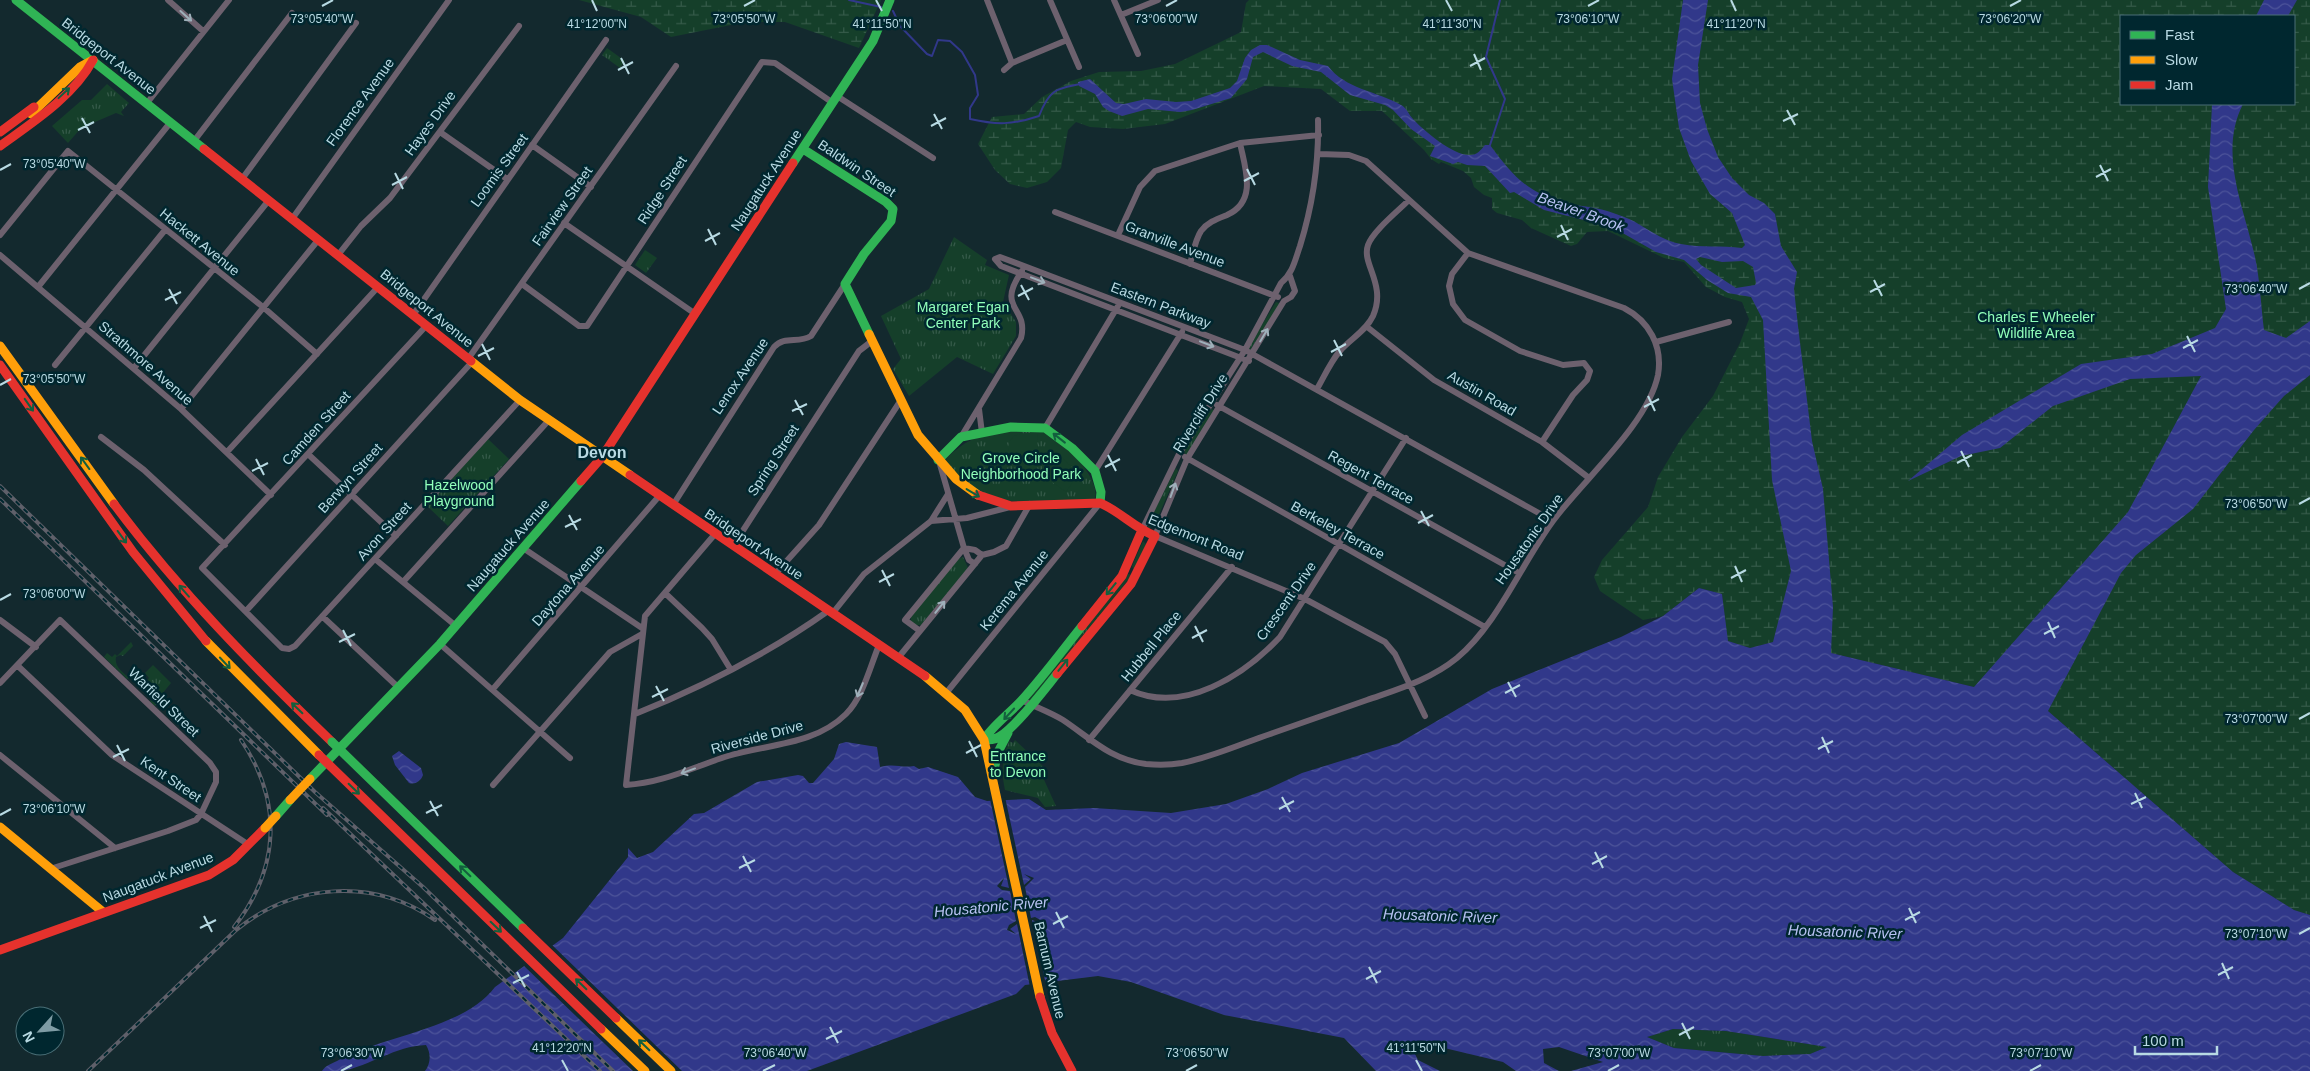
<svg xmlns="http://www.w3.org/2000/svg" width="2310" height="1071" font-family="Helvetica,sans-serif">
<defs>
<pattern id="grass-tufts" width="24" height="20" patternUnits="userSpaceOnUse" patternTransform="scale(1.25)"><rect width="24" height="20" fill="#153f2a"/><path d="M3 7l-1-3M5 7V3M7 7l1-3M15 17l-1-3M17 17v-4M19 17l1-3" fill="none" stroke="#355a49"/></pattern>
<pattern id="wetland-marsh" width="20" height="14" patternUnits="userSpaceOnUse" patternTransform="scale(1.25)"><rect width="20" height="14" fill="#153f2a"/><path d="M1 5h8M5 5V1M11 12h8M15 12V8" fill="none" stroke="#355a49"/></pattern>
<pattern id="water-waves" width="16" height="10" patternUnits="userSpaceOnUse" patternTransform="scale(1.25)"><rect width="16" height="10" fill="#31388a"/><path d="M0 5q4-4 8 0t8 0" fill="none" stroke="#4d549a"/></pattern>
</defs>
<rect width="100%" height="100%" fill="#13292e"/>
<path fill="url(#grass-tufts)" d="M607,48L625,61L620,68L602,55Z
M107,84L129,103L121,112L124,116L116,113L81,128L68,143L52,126L82,100H91Z
M954,237L987,260L985,265L1009,275L1003,302L1016,322V336L993,374L957,357L909,396L893,369L901,359L881,316L929,289Z
M645,250L657,258L646,273L635,265Z
M1276,302L1279,303V307L1250,350L1248,347Z
M1211,408L1214,411L1187,455L1185,454L1184,451Z
M1011,430C1020,430 1030,429 1039,430C1058,434 1101,477 1095,498L1091,500C1061,499 1004,508 978,492C964,484 955,472 945,460C969,436 979,437 1011,430Z
M488,439L509,459L448,526L426,505Z
M1176,468L1178,471L1154,526L1149,528L1147,525Z
M1143,541L1146,544L1137,570H1134L1132,566Z
M963,557L968,568L921,625H916L911,621V616L958,559Z
M1128,574L1132,575L1032,700H1029L1028,696Z
M131,642L133,646L123,656L120,655L116,657C114,667 123,672 129,678L127,679L104,657L107,653L112,657L115,654L117,656Z
M153,665L171,683L157,700L160,703L154,706L150,701L159,692L147,680L149,678L145,673Z
M1015,740L1045,768L1040,771L1056,806L1045,807L1038,798L1005,790C1001,772 1002,758 1009,741L1013,743Z
M1673,1029L1726,1031L1828,1047L1810,1054L1763,1056L1674,1048L1647,1037Z"/>
<path fill="url(#wetland-marsh)" fill-rule="evenodd" d="M579,0H881L859,48L785,22H746L671,37L641,17Z
M1249,0H2310V915L2294,910L2233,872L2048,711L1974,687L1831,653L1773,642L1750,648L1727,641L1722,594L1699,588L1663,616L1643,620L1600,591L1594,577L1602,560L1648,507L1658,477L1682,437L1713,396L1740,343L1749,319L1742,302L1725,297L1706,287L1684,262L1664,258L1608,231L1587,232L1577,244L1571,246L1531,228L1522,220L1497,213L1492,209V198L1484,195L1474,187L1471,178L1463,171L1441,162L1439,164L1431,159L1424,150L1382,111H1350L1321,89L1264,86L1165,124L1123,129L1090,127L1076,122L1068,130L1061,168L1047,182L1027,188L1010,184L995,170L978,144L992,117L1024,114L1042,97L1071,81L1099,72L1141,71L1175,64L1241,32L1246,3ZM2121,16H2294V104H2121Z"/>
<path fill="#153f2a" d="M1037,433L1038,459L1026,465L1015,462L1008,449C1009,432 1023,433 1037,433Z
M1061,457L1079,473L1066,492L1045,477Z
M469,471L475,476L459,493L454,488Z"/>
<path fill="url(#water-waves)" fill-rule="evenodd" d="M1683,0H1708L1698,65L1700,103L1707,129L1718,157L1732,178L1749,195L1764,203L1775,214L1781,246L1797,272L1794,289L1798,326L1812,441L1823,489L1833,607L1831,653L1974,687L2128,512L2201,376L2130,379L2053,406L2000,448L1961,456L1908,481L1962,435L2081,364L2152,354L2215,328L2226,309L2208,187L2212,104H2243C2218,153 2244,207 2255,257C2260,280 2261,306 2264,330L2286,338L2310,321V375L2284,396L2254,430L2193,509L2136,555L2121,573L2048,711L2233,872L2294,910L2310,915V1071H1571L1603,1062L1559,1047L1543,1049L1544,1063L1559,1071H1516L1503,1062L1415,1041L1411,1046L1418,1060L1440,1071H1376L1344,1038L1224,1015L1131,982L1098,976L1025,985L1016,994L807,1071H425C431,1063 431,1053 426,1045C395,1046 370,1066 342,1071C336,1071 329,1071 322,1071C326,1065 331,1064 337,1061C381,1036 464,1029 495,987L563,938L628,857V848L637,858L653,852L694,814L704,813L757,782L798,775L803,776L809,783H813L834,759L839,744L846,742L877,747L880,767C895,763 900,768 914,766L919,769L928,767L958,777L975,797L987,801L1029,799L1046,810L1094,808L1171,813L1226,804L1268,789L1302,773L1399,743L1492,689L1621,637L1663,616L1699,588L1722,594L1728,641L1750,648L1773,642L1791,571L1772,480L1763,320L1751,297L1728,293L1707,280L1684,260L1656,252L1612,227L1544,210L1514,192L1510,193L1485,166L1467,165L1458,162L1453,164L1430,156L1435,146L1411,129L1393,110L1385,105L1350,95L1321,72L1292,66L1263,52L1253,57L1247,79L1231,98L1192,110L1180,112L1148,109L1122,116L1109,111L1103,107L1095,94L1079,86L1078,82L1090,79L1116,103L1124,104L1146,99L1176,102L1191,101L1230,88L1237,81L1245,58L1251,50L1260,45H1267L1300,60L1328,66C1345,89 1377,91 1401,105C1406,107 1409,115 1413,119C1424,131 1454,156 1470,155C1477,155 1481,150 1485,145H1490C1510,172 1525,191 1559,201C1578,207 1597,206 1616,214C1624,217 1633,220 1640,225C1654,233 1665,241 1681,244C1702,248 1722,245 1742,248L1745,245L1732,213L1710,194L1691,161L1679,128L1672,79ZM1700,257L1722,262L1743,261L1753,267L1756,283L1755,285L1736,288L1701,265L1696,259ZM1673,1029L1726,1031L1827,1047L1810,1054L1763,1056L1674,1048L1647,1037Z
M2264,0H2297L2288,16H2256Z
M399,751L421,768L423,775C421,781 415,785 409,783L395,765L392,756Z"/>
<path fill="#13292e" d="M1005,797L1024,885L1031,879L1024,874L1034,878L1025,887L1031,918L1035,917L1044,922L1037,930L1040,923L1032,920L1046,985L1030,987L1017,924L1010,929L1016,934L1007,930L1009,925L1016,921L1010,891L1002,890L997,886L1004,878L1001,886L1009,888L990,799Z
M551,944L682,1071H633L522,964Z"/>
<g fill="none" stroke-linecap="round" stroke-linejoin="round">
<path stroke="#31388a" stroke-width="2" d="M849,0L881,7
M893,11L900,26L927,54L932,56L938,40L950,41L962,52L975,75L978,95L970,108V119C997,125 1012,125 1039,116C1049,90 1055,89 1081,84
M1490,145L1505,99L1486,57L1500,0"/>
<path stroke="#6d616e" stroke-width="6" d="M168,0L203,31
M987,0L1012,63
M1050,0L1079,67
M1114,0L1138,54
M1121,15L1158,0
M1004,70L1012,63L1067,40
M837,96L933,158
M147,103L229,0
M440,132L507,179
M194,141L292,13
M532,145L591,187
M242,179L356,23
M1055,212L1278,297
M292,219L449,0
M564,223L694,313
M0,235L68,151L263,307L317,354
M1118,235L1140,187L1155,171L1240,143L1319,135
M1468,253L1452,274L1449,286L1453,304L1465,320L1520,351L1563,365L1584,363L1590,371L1587,380L1573,395L1542,442
M0,255L181,409L271,495
M338,255L361,226L390,198L519,26
M1190,264C1193,254 1195,240 1201,231C1208,222 1217,219 1227,215C1258,201 1245,168 1240,143
M1290,276L1295,291L1291,297L1284,301L1187,459L1155,536L1305,599L1385,642L1395,654L1425,716
M522,284L579,326H587L762,62L775,63L833,103
M38,287L170,123
M413,315L606,40
M426,326L202,568L282,648L289,649L295,646L520,400
M1366,326L1434,380L1542,442L1589,478
M1656,342L1729,322
M468,359L676,66
M1249,361L1001,266L995,259L1000,257L1245,350L1553,521
M55,365L165,230
M134,368L269,200
M1317,389C1324,377 1330,363 1339,352C1350,339 1366,331 1373,316C1387,284 1361,264 1368,245C1373,231 1398,211 1409,200
M1217,405L1519,573
M181,409L319,239
M979,409L982,433
M1045,428L1118,306
M101,437L144,470L225,545
M961,437L1021,338C1029,306 995,310 1022,271
M227,452L378,287
M309,455L396,536
M1185,457L1485,627
M939,461L964,548L975,550L982,555
M1095,471L1182,332
M673,505L774,347C785,335 798,344 811,336L845,284
M931,521L967,518L1010,507
M1142,530L1179,454L1245,350L1281,283C1293,273 1295,260 1300,246C1313,204 1319,164 1318,120
M715,534L645,616L626,785C663,783 693,767 728,756C768,744 815,745 846,714C863,697 870,667 879,645
M733,546L859,351L872,341
M523,548L642,628
M375,559L456,626
M775,574L819,525L901,400
M403,582L549,420
M665,593L702,628L712,639L731,670
M246,611L472,362
M832,614L864,574L931,521L948,494
M323,617L399,688
M0,620L36,647
M920,631L905,620L964,548L969,560L975,564
M440,644L570,758
M898,658L982,555L994,552L1006,546L1030,504
M18,666L112,755L249,845
M0,683L60,620L210,763L216,772V782L201,814L196,820L168,831L50,869
M493,689L660,495
M1130,690C1184,715 1244,675 1280,637L1406,438
M947,692L1100,503
M1022,700C1035,707 1050,712 1063,720C1090,738 1111,760 1146,764C1158,765 1170,765 1182,763C1213,757 1243,743 1273,733C1304,722 1335,711 1367,700C1398,689 1430,680 1457,658C1497,625 1522,563 1553,521C1583,480 1648,424 1658,375C1663,346 1649,321 1624,308L1468,253L1366,161L1349,155L1319,154
M635,714C702,687 769,653 828,611
M1089,740L1232,567
M0,755L115,848
M493,785L610,652L642,634"/>
<path stroke="#30b455" stroke-width="9" d="M16,0L204,149
M803,149L886,202L893,209L891,221L864,254L845,284L869,334
M793,163L873,41L890,0
M938,460L961,437L1011,427L1045,428L1072,448L1095,471L1101,492L1100,503
M1057,674C1044,690 1016,727 999,737C994,740 990,740 984,740C989,729 1011,712 1021,701C1042,678 1062,651 1082,626
M993,774L998,752L1008,733
M310,779L440,644L581,481
M276,816L290,800"/>
<path stroke="#ff9f0a" stroke-width="9" d="M31,114L80,67L93,60
M869,334L918,435L956,479L978,495
M0,346L114,504
M471,361L520,400L630,475
M206,641L319,755
M925,676L965,710L984,740L1040,997
M0,827L103,912
M616,1018L671,1071
M601,1029L645,1071"/>
<path stroke="#e5322d" stroke-width="9" d="M0,132L34,107
M0,146C32,123 74,96 93,60
M204,149L471,361
M0,365L133,552L206,641
M630,475L925,676
M581,481L602,457L793,163
M978,495L1011,506L1100,503C1121,512 1133,527 1155,536L1131,584L1057,674
M114,504C179,591 254,667 332,742
M1082,626L1122,576L1142,530
M0,950L209,875L233,860L265,828
M1040,997L1052,1033L1072,1071"/>
<defs>
<path id="rail" d="M0,486L315,792L423,887L613,1071
M0,499L327,815
M323,808L600,1071
M234,927C280,868 283,802 241,740
M88,1071L235,931C293,883 373,877 435,920"/>
</defs>
<use href="#rail" stroke="#5f606a" stroke-width="4"/>
<use href="#rail" stroke="#00272f" stroke-width="2" stroke-dasharray="5.5" stroke-linecap="butt"/>
<path stroke="#30b455" stroke-width="9" d="M332,742L523,928"/>
<path stroke="#ff9f0a" stroke-width="9" d="M290,800L310,779
M265,828L276,816"/>
<path stroke="#e5322d" stroke-width="9" d="M319,755L601,1029
M523,928L616,1018"/>
</g>
<defs><path id="oneway-shaft" d="M-6 0H5M1.5-3L5.5 0L1.5 3" fill="none" stroke-width="1.6" stroke-linecap="round" stroke-linejoin="round" transform="scale(1.25)"/></defs>
<g stroke="#9eb0ba">
<use href="#oneway-shaft" transform="translate(186 16) rotate(42)"/>
<use href="#oneway-shaft" transform="translate(1038 280) rotate(21)"/>
<use href="#oneway-shaft" transform="translate(1264 335) rotate(-59)"/>
<use href="#oneway-shaft" transform="translate(1207 344) rotate(21)"/>
<use href="#oneway-shaft" transform="translate(1173 490) rotate(-70)"/>
<use href="#oneway-shaft" transform="translate(940 607) rotate(-51)"/>
<use href="#oneway-shaft" transform="translate(860 690) rotate(113)"/>
<use href="#oneway-shaft" transform="translate(688 771) rotate(160)"/>
</g>
<g stroke="#135f3e">
<use href="#oneway-shaft" transform="translate(64 93) rotate(-43)"/>
<use href="#oneway-shaft" transform="translate(29 405) rotate(55)"/>
<use href="#oneway-shaft" transform="translate(1059 438) rotate(-142)"/>
<use href="#oneway-shaft" transform="translate(85 463) rotate(-126)"/>
<use href="#oneway-shaft" transform="translate(973 493) rotate(31)"/>
<use href="#oneway-shaft" transform="translate(122 537) rotate(54)"/>
<use href="#oneway-shaft" transform="translate(1111 589) rotate(129)"/>
<use href="#oneway-shaft" transform="translate(184 591) rotate(-131)"/>
<use href="#oneway-shaft" transform="translate(225 663) rotate(47)"/>
<use href="#oneway-shaft" transform="translate(1063 665) rotate(-51)"/>
<use href="#oneway-shaft" transform="translate(297 708) rotate(-136)"/>
<use href="#oneway-shaft" transform="translate(1009 714) rotate(133)"/>
<use href="#oneway-shaft" transform="translate(354 789) rotate(44)"/>
<use href="#oneway-shaft" transform="translate(465 871) rotate(-136)"/>
<use href="#oneway-shaft" transform="translate(496 927) rotate(44)"/>
<use href="#oneway-shaft" transform="translate(581 984) rotate(-136)"/>
<use href="#oneway-shaft" transform="translate(644 1045) rotate(-136)"/>
</g>
<path fill="none" stroke="#b8dae3" stroke-width="2" d="M592,0L597,11M876,0L882,11M1446,0L1452,11M1731,0L1736,11M322,6L333,0M744,6L755,0M1166,6L1177,0M1588,6L1599,0M2010,6L2021,0M1474,54L1481,70M621,58L629,74M1470,66L1485,58M618,70L633,62M1787,110L1795,125M934,114L942,129M82,118L90,133M1783,121L1798,114M931,126L946,118M78,130L94,122M2100,165L2108,181M1247,169L1255,185M0,170L11,164M395,173L403,189M2096,177L2111,169M1244,181L1259,173M392,185L407,177M1561,225L1568,240M708,229L716,245M1557,237L1572,229M705,241L720,233M1874,280L1882,296M1021,285L1029,300M169,289L177,304M2299,289L2310,283M1870,292L1885,284M1018,296L1033,288M165,300L181,292M2187,336L2195,352M1334,340L1342,356M482,344L490,360M2183,348L2198,340M1331,352L1346,344M478,356L494,348M0,385L11,379M1648,396L1655,411M795,400L803,415M1644,407L1659,399M792,411L807,404M1961,451L1969,467M1108,455L1116,471M256,459L264,475M1957,463L1972,455M1105,467L1120,459M252,471L268,463M2299,504L2310,498M1421,511L1429,526M569,515L577,530M1418,523L1433,515M565,527L581,519M1735,566L1742,582M882,570L890,586M1731,578L1746,570M879,582L894,574M0,600L11,594M2048,622L2055,638M1195,626L1203,642M343,630L351,646M2044,634L2059,626M1192,638L1207,630M339,642L355,634M1508,682L1516,697M656,686L664,701M1505,693L1520,685M652,697L668,689M2299,719L2310,713M1822,737L1829,753M969,741L977,757M117,745L125,761M1818,749L1833,741M966,753L981,745M113,757L129,749M2135,793L2142,808M1282,797L1290,812M430,801L438,816M2131,804L2146,797M1279,809L1294,801M426,813L442,805M0,815L11,809M1595,852L1603,868M743,856L751,872M1592,864L1607,856M739,868L755,860M1909,908L1916,923M1056,912L1064,928M204,916L212,932M1905,920L1920,912M1053,924L1068,916M200,928L216,920M2299,934L2310,928M2222,963L2229,979M1369,967L1377,983M517,972L525,987M2218,975L2233,967M1366,979L1381,971M513,983L529,975M1682,1023L1690,1039M830,1027L838,1043M1679,1035L1694,1027M826,1039L842,1031M562,1060L568,1071M1416,1060L1422,1071M341,1071L352,1065M763,1071L775,1065M1186,1071L1197,1065M1608,1071L1619,1065M2030,1071L2041,1065"/>
<g text-anchor="middle" stroke-width="5" stroke-linejoin="round" paint-order="stroke">
<g font-size="14" fill="#b8dae3" stroke="#00272f">
<text transform="translate(109 56) rotate(38)" y="5">Bridgeport Avenue</text>
<text transform="translate(360 102) rotate(-54)" y="5">Florence Avenue</text>
<text transform="translate(430 123) rotate(-54)" y="5">Hayes Drive</text>
<text transform="translate(857 168) rotate(34)" y="5">Baldwin Street</text>
<text transform="translate(499 170) rotate(-54)" y="5">Loomis Street</text>
<text transform="translate(766 180) rotate(-57)" y="5">Naugatuck Avenue</text>
<text transform="translate(662 190) rotate(-57)" y="5">Ridge Street</text>
<text transform="translate(562 206) rotate(-55)" y="5">Fairview Street</text>
<text transform="translate(200 242) rotate(39)" y="5">Hackett Avenue</text>
<text transform="translate(1175 244) rotate(21)" y="5">Granville Avenue</text>
<text transform="translate(1161 305) rotate(21)" y="5">Eastern Parkway</text>
<text transform="translate(427 308) rotate(39)" y="5">Bridgeport Avenue</text>
<text transform="translate(146 363) rotate(41)" y="5">Strathmore Avenue</text>
<text transform="translate(740 376) rotate(-56)" y="5">Lenox Avenue</text>
<text transform="translate(1482 393) rotate(30)" y="5">Austin Road</text>
<text transform="translate(1200 413) rotate(-58)" y="5">Rivercliff Drive</text>
<text transform="translate(316 428) rotate(-48)" y="5">Camden Street</text>
<text transform="translate(773 460) rotate(-57)" y="5">Spring Street</text>
<text transform="translate(1371 477) rotate(29)" y="5">Regent Terrace</text>
<text transform="translate(350 478) rotate(-48)" y="5">Berwyn Street</text>
<text transform="translate(1338 530) rotate(29)" y="5">Berkeley Terrace</text>
<text transform="translate(384 531) rotate(-48)" y="5">Avon Street</text>
<text transform="translate(1196 537) rotate(22)" y="5">Edgemont Road</text>
<text transform="translate(1529 539) rotate(-55)" y="5">Housatonic Drive</text>
<text transform="translate(754 544) rotate(34)" y="5">Bridgeport Avenue</text>
<text transform="translate(508 545) rotate(-49)" y="5">Naugatuck Avenue</text>
<text transform="translate(568 585) rotate(-49)" y="5">Daytona Avenue</text>
<text transform="translate(1014 590) rotate(-51)" y="5">Kerema Avenue</text>
<text transform="translate(1286 601) rotate(-55)" y="5">Crescent Drive</text>
<text transform="translate(1151 646) rotate(-51)" y="5">Hubbell Place</text>
<text transform="translate(164 702) rotate(44)" y="5">Warfield Street</text>
<text transform="translate(757 737) rotate(-15)" y="5">Riverside Drive</text>
<text transform="translate(171 779) rotate(34)" y="5">Kent Street</text>
<text transform="translate(158 877) rotate(-21)" y="5">Naugatuck Avenue</text>
<text transform="translate(1050 970) rotate(77)" y="5">Barnum Avenue</text>
</g>
<g font-size="14" fill="#91ffba" stroke="#00272f">
<text x="963" y="312">Margaret Egan<tspan x="963" dy="16">Center Park</tspan></text>
<text x="2036" y="322">Charles E Wheeler<tspan x="2036" dy="16">Wildlife Area</tspan></text>
<text x="1021" y="463">Grove Circle<tspan x="1021" dy="16">Neighborhood Park</tspan></text>
<text x="459" y="490">Hazelwood<tspan x="459" dy="16">Playground</tspan></text>
<text x="1018" y="761">Entrance<tspan x="1018" dy="16">to Devon</tspan></text>
</g>
<g font-size="15" font-style="italic" fill="#b7c2f3" stroke="#00272f">
<text transform="translate(1581 212) rotate(20)" y="5">Beaver Brook</text>
<text transform="translate(991 907) rotate(-5)" y="5">Housatonic River</text>
<text transform="translate(1440 916) rotate(2)" y="5">Housatonic River</text>
<text transform="translate(1845 932) rotate(2)" y="5">Housatonic River</text>
</g>
<g font-size="16" font-weight="bold" fill="#b8dae3" stroke="#00272f">
<text x="602" y="458">Devon</text>
</g>
</g>
<g font-size="12" text-anchor="middle" fill="#b8dae3" stroke="#00272f" stroke-width="5" stroke-linejoin="round" paint-order="stroke">
<text x="1166" y="23">73°06'00"W</text>
<text x="1588" y="23">73°06'10"W</text>
<text x="2010" y="23">73°06'20"W</text>
<text x="744" y="23">73°05'50"W</text>
<text x="322" y="23">73°05'40"W</text>
<text x="597" y="28">41°12'00"N</text>
<text x="882" y="28">41°11'50"N</text>
<text x="1452" y="28">41°11'30"N</text>
<text x="1736" y="28">41°11'20"N</text>
<text x="54" y="168">73°05'40"W</text>
<text x="2256" y="293">73°06'40"W</text>
<text x="54" y="383">73°05'50"W</text>
<text x="2256" y="508">73°06'50"W</text>
<text x="54" y="598">73°06'00"W</text>
<text x="2256" y="723">73°07'00"W</text>
<text x="54" y="813">73°06'10"W</text>
<text x="2256" y="938">73°07'10"W</text>
<text x="562" y="1052">41°12'20"N</text>
<text x="1416" y="1052">41°11'50"N</text>
<text x="352" y="1057">73°06'30"W</text>
<text x="775" y="1057">73°06'40"W</text>
<text x="1197" y="1057">73°06'50"W</text>
<text x="1619" y="1057">73°07'00"W</text>
<text x="2041" y="1057">73°07'10"W</text>
</g>
<rect x="2120" y="15" width="175" height="90" fill="#00272f" stroke="#4a6f77"/>
<rect x="2130" y="31" width="25" height="8" fill="#30b455" stroke="#4a6f77"/>
<text x="2165" y="40" font-size="15" fill="#b8dae3">Fast</text>
<rect x="2130" y="56" width="25" height="8" fill="#ff9f0a" stroke="#4a6f77"/>
<text x="2165" y="65" font-size="15" fill="#b8dae3">Slow</text>
<rect x="2130" y="81" width="25" height="8" fill="#e5322d" stroke="#4a6f77"/>
<text x="2165" y="90" font-size="15" fill="#b8dae3">Jam</text>
<g transform="translate(40 1031) rotate(243)"><circle r="24" fill="#00272f" stroke="#4a6f77"/>
<path d="M0-4L9 19L0 12L-9 19Z" fill="#7e9ca4"/>
<text y="-8" font-size="14" font-weight="bold" text-anchor="middle" fill="#b8dae3">N</text>
</g>
<path d="M2135 1046v8h82v-8" fill="none" stroke="#b8dae3" stroke-width="2.5"/>
<text x="2142" y="1046" font-size="15" fill="#b8dae3" stroke="#00272f" stroke-width="4" paint-order="stroke">100 m</text>
</svg>
